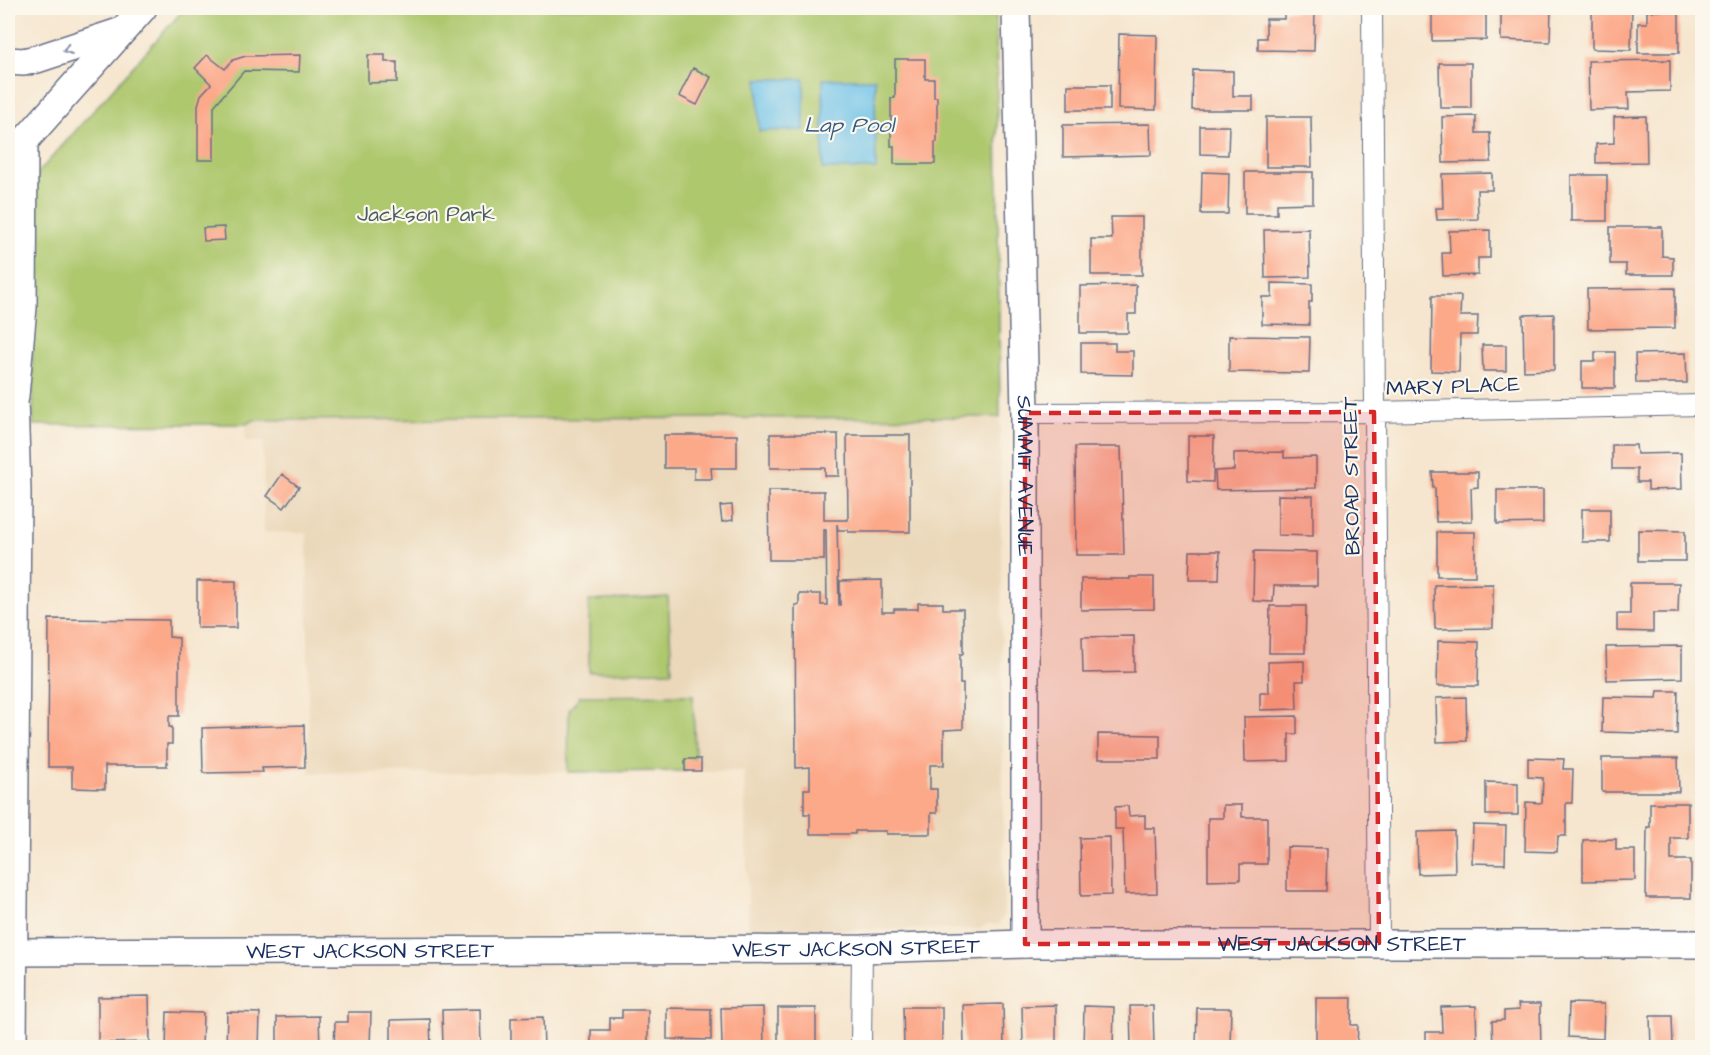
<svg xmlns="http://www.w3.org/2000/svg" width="1710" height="1055" font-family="'Architects Daughter',sans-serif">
<rect width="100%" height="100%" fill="#fbf7ec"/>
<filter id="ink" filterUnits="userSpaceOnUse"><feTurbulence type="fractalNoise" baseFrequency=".0167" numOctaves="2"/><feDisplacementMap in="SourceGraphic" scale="12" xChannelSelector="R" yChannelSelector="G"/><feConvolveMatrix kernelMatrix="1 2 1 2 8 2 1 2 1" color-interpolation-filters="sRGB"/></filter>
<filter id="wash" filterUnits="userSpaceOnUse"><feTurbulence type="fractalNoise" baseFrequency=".008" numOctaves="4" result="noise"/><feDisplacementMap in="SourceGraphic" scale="24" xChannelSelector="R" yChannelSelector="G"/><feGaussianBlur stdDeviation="1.35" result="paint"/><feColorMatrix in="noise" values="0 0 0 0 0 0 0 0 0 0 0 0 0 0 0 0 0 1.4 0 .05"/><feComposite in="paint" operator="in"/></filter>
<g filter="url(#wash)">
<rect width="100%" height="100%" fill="#f6e6cf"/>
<path fill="#ebd8ba" d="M1000,417L1004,910L1003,918L998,925L987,924L980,929L749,931L744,771L309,773L307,533L264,532L263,442L245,441L246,424L254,420Z"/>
<path fill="#aec86e" stroke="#647c66" stroke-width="1.5" d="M185,8H996L1000,417L254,420L246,424L33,425L31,203L37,174Z
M668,597L672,671L589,672V601Z
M693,695L695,759L686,760L685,771L568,772L569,710L580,696Z"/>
<path fill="#6cc1e8" stroke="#4478a3" stroke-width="1.5" d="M758,79H804V130L759,131Z
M823,79H875L876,169H823Z"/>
<g id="blocks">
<path fill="#fca98a" d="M1120,8H1141V13L1120,12Z
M1501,8H1551L1550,42L1501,40Z
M1592,8H1632L1631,50L1592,49Z
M1661,8H1679V53H1638V23H1647V11H1661Z
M1284,11H1315L1314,51L1258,50V38H1266V19H1284Z
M1486,11V40L1432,41V12Z
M1119,34L1157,35L1156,110L1118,109Z
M207,55L225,69L233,60L246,56L300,55L299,72L244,71L214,106V160H198V105L201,95L211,84L195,68Z
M368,55H385V62H397V82L368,83Z
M895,59H925V79H934V97H937V142H935V164H894V146H891V98H895Z
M1670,60V91L1628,92L1629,109L1589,110L1588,61Z
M1439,63H1471V108H1440Z
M693,68L711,77L697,105L679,96Z
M1193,70L1233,71V96H1253V110H1192Z
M1068,85H1110V110H1068Z
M1476,116V133H1490L1491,162L1443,163L1442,117Z
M1646,116L1647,162L1596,163V144L1614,143V117Z
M1266,117H1311L1312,167H1266Z
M1150,124L1151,155L1063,157V125Z
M1200,126H1229L1228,155L1200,154Z
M1202,172L1229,173L1228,214H1201Z
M1245,172H1313V203L1277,204V214H1245Z
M1492,173V190H1477L1478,219L1437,220L1436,208H1443L1442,174Z
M1571,175H1607V221H1571Z
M1111,217H1142V275H1091V239H1112Z
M224,227L225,240L204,241L203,228Z
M1610,227H1662V256L1673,257V275H1626V264H1610Z
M1309,229L1310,277L1265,278L1264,230Z
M1490,230V258H1478V275L1443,276L1442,253H1450L1449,231Z
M1272,283L1312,284V302H1309V325L1262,324V297H1272Z
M1136,285V314H1128V333H1080V286Z
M1675,288V328L1588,329L1587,289Z
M1432,296H1461L1460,316H1478L1477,335H1460L1459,372L1431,371Z
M1554,314V370L1524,371L1523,315Z
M1229,336L1310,337L1309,373L1229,372Z
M1081,343H1115V351H1133V375L1081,374Z
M1482,345H1506V371H1483Z
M1595,352H1615V388H1582V361H1595Z
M1686,353L1687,383H1636L1635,354Z
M770,434H838L839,476H825V468H770Z
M664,435H737V468H711L712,479H694V468H664Z
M847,435H910V532H848V530H838L837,524L839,605H840V581L882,580V612H894V609H918V603H943V609H963V654H960V684H963V729L944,730V765H930V789H937V813H931V834H886V831H855V834H810V814H804V789H810V767L796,768L795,605H799V594H821V605H827L826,530H824V560H769L768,491H824V520H848Z
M1188,436H1214L1213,482L1188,481Z
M1612,445H1636L1637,454L1681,453L1682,489L1648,490V482H1637V469H1612Z
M1075,447H1121L1124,555H1076Z
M1284,452V458L1316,457V488L1216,490L1215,471L1234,470V453Z
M1432,472H1478V487L1471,488L1472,521L1436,522L1435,488H1433Z
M282,474L299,487L284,508L267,496Z
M1497,490H1543V523L1497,524Z
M1278,495L1313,496V536L1278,535Z
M732,505L733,520L722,522L720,506Z
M1582,509H1610V542H1582Z
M1638,530L1685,531V561H1638Z
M1437,532H1475V576H1437Z
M1190,551H1220L1219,580H1189Z
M1254,551L1317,552V586H1274L1273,602L1253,601Z
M1130,577H1154V609L1081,610V579H1130Z
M197,581H236V628H197Z
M1630,583H1679L1678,613H1653V632L1617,631V614H1630Z
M1493,584V628L1435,629L1434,585Z
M1270,606H1306L1305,653H1269Z
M49,619L169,620V637L179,638V716H169V727H172V744H167V766H105V789L72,788V767H48Z
M1134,636V672L1083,673L1082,637Z
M1438,641L1479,642L1478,686H1437Z
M1682,646V678L1607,680L1606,647Z
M1304,661V681H1296L1297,709L1260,710V693H1269L1268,662Z
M1658,691H1678L1677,734L1602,732L1603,697L1657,698Z
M1466,697L1467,741L1437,742L1436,698Z
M1297,716V734H1289V761L1245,762L1244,717Z
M304,725L305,767L262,768L263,772L203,773L202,728Z
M1098,734L1160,735V759H1098Z
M1528,758L1564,759L1563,769H1573L1572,803H1566V836H1558L1557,852L1525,851L1526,802L1542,803L1543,778L1528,777Z
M1602,758H1678L1679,792H1602Z
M685,759H701V771H685Z
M1486,782L1518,783V815H1486Z
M1650,803H1688V838H1671V860H1691V898H1646L1647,827H1650Z
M1223,805H1242V817H1267V864H1240V880L1208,881V818H1223Z
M1128,806L1129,816L1145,815V828H1155L1157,893L1125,894L1123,829H1115V807Z
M1473,825L1506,826L1505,864L1472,863Z
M1454,831L1455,873L1418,874L1417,832Z
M1110,837L1111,895L1081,896L1080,838Z
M1616,839V850H1635V880L1583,881V840Z
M1287,847L1327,848L1326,891H1287Z
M149,996L150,1042L98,1043V997Z
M1316,998H1352L1351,1025H1358L1357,1048H1316Z
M1569,1003L1604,1004L1603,1039L1568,1037Z
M1003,1004L1004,1047L964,1048L963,1005Z
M1518,1004H1540L1541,1048H1493L1492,1021L1504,1020V1011L1519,1010Z
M1056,1005V1044L1023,1045L1022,1006Z
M1084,1006L1114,1007L1113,1048H1083Z
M1130,1006H1153L1154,1048H1131Z
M1476,1006L1477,1048H1426V1032H1442L1441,1007Z
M763,1007L764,1048H722L721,1008Z
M903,1007H942V1048H904Z
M667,1008L711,1009V1040L667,1039Z
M778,1008H816V1048H778Z
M1197,1008H1231L1230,1048H1196Z
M480,1009L481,1048H443L442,1010Z
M622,1010H648V1048H591V1030H610V1018H622Z
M167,1012L203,1013L202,1048H166Z
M227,1012L260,1013L259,1048H226Z
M348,1012H371L370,1048H334L335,1022H348Z
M319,1016L320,1048H277V1017Z
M1650,1016H1672L1673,1048H1651Z
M543,1017L544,1048H511V1018Z
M430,1019L431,1048H391V1020Z
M1376,1044H1397V1048H1376Z"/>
</g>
</g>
<g filter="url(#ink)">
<use href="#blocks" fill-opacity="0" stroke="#686f86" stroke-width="1.5"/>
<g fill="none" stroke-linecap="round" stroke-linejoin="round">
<defs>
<path id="street" d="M1372,8L1379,943
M1025,413L1374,412L1702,405
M861,1048L862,949"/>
<g id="secondary">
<path id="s1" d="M1016,8L1025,413V944"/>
<path d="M8,61L23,62L37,59L122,31"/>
<path d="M12,155L143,8"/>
<path d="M8,375L14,400L17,491L13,1048"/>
<path d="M15,396L23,307L24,142"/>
<path id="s2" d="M8,952L862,949L1025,944H1702"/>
</g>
</defs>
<use href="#street" stroke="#686f86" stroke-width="22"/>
<use href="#secondary" stroke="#686f86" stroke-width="30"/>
<use href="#street" stroke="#fff" stroke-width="20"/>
<use href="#secondary" stroke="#fff" stroke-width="27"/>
</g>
<defs><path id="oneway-chevron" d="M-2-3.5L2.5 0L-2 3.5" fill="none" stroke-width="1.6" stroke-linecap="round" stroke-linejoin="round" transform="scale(1.5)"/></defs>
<use stroke="#8d97ae" href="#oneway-chevron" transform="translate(67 50) rotate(161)"/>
</g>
<path fill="#d62828" fill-opacity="0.2" stroke="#d62828" stroke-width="4.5" stroke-dasharray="12 8" stroke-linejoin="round" d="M1374,412L1379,943L1025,944V413Z"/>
<g text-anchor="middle" stroke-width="4.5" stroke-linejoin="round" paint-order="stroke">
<g font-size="21" fill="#475d63" stroke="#fbf7ec">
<text x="426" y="221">Jackson Park</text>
</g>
<g font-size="21" fill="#1b2f5e" stroke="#fbf7ec">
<text transform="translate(1453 386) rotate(-2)" y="7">MARY PLACE</text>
<text dy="7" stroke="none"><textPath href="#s1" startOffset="468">SUMMIT AVENUE</textPath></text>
<text transform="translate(1351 476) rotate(-91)" y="7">BROAD STREET</text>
<text dy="7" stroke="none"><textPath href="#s2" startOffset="1334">WEST JACKSON STREET</textPath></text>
<text dy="7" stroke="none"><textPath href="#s2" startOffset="848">WEST JACKSON STREET</textPath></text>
<text dy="7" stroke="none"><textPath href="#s2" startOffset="362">WEST JACKSON STREET</textPath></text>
</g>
<g font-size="22" font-style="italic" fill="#335b87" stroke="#fbf7ec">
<text x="849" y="132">Lap Pool</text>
</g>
</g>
<rect width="1710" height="1055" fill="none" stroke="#fbf7ec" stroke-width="30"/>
</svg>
